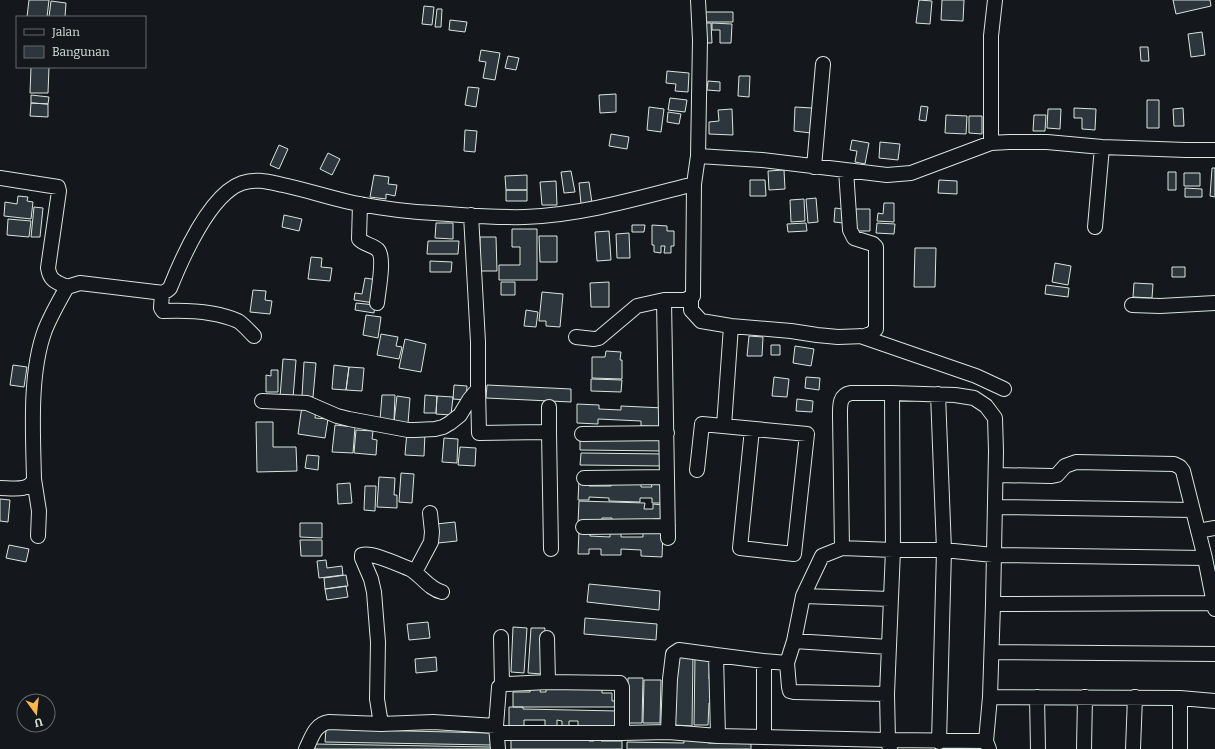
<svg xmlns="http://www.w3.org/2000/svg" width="1215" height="749" font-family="Bitter,serif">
<rect width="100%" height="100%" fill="#14181c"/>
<path fill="#2c363c" stroke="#d8e6dc" d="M29,0H49L47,17H27Z
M919,0L932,1L930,24L916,23Z
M942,0H964L963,21L941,20Z
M1173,0H1210L1211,6L1176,14Z
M51,1L66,3L65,17H49Z
M424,6L434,7L432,25L422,24Z
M437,9H442L441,27H435Z
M701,12H733V22H701Z
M450,20L467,22L465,32L449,30Z
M701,23H711L712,43H701Z
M712,23L732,24L731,43H720V30H712Z
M1202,32L1205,55L1191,57L1188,34Z
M1140,47H1148L1149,61H1141Z
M481,50L500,53L495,80L483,78L486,62L479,61Z
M508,56L519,58L516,70L505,68Z
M31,67H49L48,93H30Z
M667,71L689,73L688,92L675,91L676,84L666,83Z
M739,76H750L749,97L738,96Z
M708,81L720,82V91L707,90Z
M468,87L479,88L476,107L465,105Z
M616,94V112L600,113L599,95Z
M31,95L49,97L48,104L31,103Z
M670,98L687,100L685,112L668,110Z
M1147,100H1159V128H1147Z
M31,103L48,104V117L30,116Z
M921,106L928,107L926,121L919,120Z
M649,107L664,109L661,132L647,130Z
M795,107L812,108L811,133L794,131Z
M1074,108L1096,109L1095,130L1082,129V118H1074Z
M1183,108L1184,126H1174L1173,109Z
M732,109L733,135L709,134V122L719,121L718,110Z
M1048,109H1061L1060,129L1047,128Z
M668,112L681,114L679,124L667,122Z
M946,115L967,116L966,134L945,133Z
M1034,115H1046L1045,131H1033Z
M969,116H982V134L969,133Z
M465,130L477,131L475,152L464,151Z
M611,134L629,137L627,149L609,146Z
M852,140L869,143L865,164L855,162L857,151L850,150Z
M880,142L900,144L898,160L879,158Z
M279,145L288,149L279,169L270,165Z
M328,153L340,159L332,175L320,169Z
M1212,168H1215V197L1210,196Z
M784,170L785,189L769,190L768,171Z
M571,171L575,192L564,193L561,172Z
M1168,172H1176V190H1168Z
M1184,173H1200V186H1184Z
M374,175L389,177L388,184L397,185L395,196L386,194V199L370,197Z
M527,175V190H506L505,176Z
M750,180H765L766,196H750Z
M939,180L957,181V194L938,193Z
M556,181L557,205H542L540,182Z
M589,182L592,203L581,204L579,183Z
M1185,188L1202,189V197H1185Z
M506,190H527V201H506Z
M18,196L28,197L27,201L33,202L31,219L4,216L5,202L17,204Z
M816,198L818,222L808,223L806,199Z
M804,199L805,221L791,222L790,200Z
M884,203H894V222L877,221L878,213L883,214Z
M34,207L43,208L40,237H31Z
M835,208L843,209V223L834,222Z
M853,209H870V231H854Z
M284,215L302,219L299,231L282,227Z
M8,219L31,221L29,237L7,235Z
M436,223H453V239L435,238Z
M806,223L807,231L788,232L787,224Z
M877,223L895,224L894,234L876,233Z
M632,225H645L644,232H632Z
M652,225L667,226V231H674V246H671V253H664L665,246H661V253L654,252V245H652Z
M512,229H537V280H499V265H520V247H512Z
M609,231L611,260L597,261L595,232Z
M629,233L630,258H617L616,234Z
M539,236H557V262H540Z
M480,237H496L497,271H480Z
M428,241H459L458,254H427Z
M915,248H936L935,287H914Z
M311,257L322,258L321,267L332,268L330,281L308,279Z
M430,261L452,262L451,272H430Z
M1055,263L1071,266L1068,285L1052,282Z
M1172,267H1185V277H1172Z
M365,278L378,280L374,303L354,300L355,293L362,294Z
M501,282H515V295H501Z
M609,282V307H591L590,283Z
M1134,283L1153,284L1152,298L1133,297Z
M1046,285L1069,288L1068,297L1045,294Z
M253,290L266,291L265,300L272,301L270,314L250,312Z
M542,292L563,294L560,327L546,326V321H539Z
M356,303L375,305L374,313L355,310Z
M526,310L538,312L536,327L524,326Z
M366,315L381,317L378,338L363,335Z
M381,334L398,337L396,346L402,347L399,359L377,355Z
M749,336L763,337L762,356H747Z
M405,339L426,344L421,372L399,368Z
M771,345H780V355H771Z
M795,346L814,349L811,366L793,363Z
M606,351L621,352L620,360H622V379L592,378V357H605Z
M283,359L296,360L293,398L280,397Z
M304,362L316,363L313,397L302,396Z
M13,365L27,367L24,387L10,385Z
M334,365L349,367L346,390L332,389Z
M349,367L364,368L362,391L346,390Z
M271,370H278V392H266V375L271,376Z
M774,377L789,379L787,397L772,396Z
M806,377L820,378L819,390L805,388Z
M591,379L622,380L621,392L591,391Z
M454,385L467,386L466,400L453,399Z
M487,385L571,389V402L486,398Z
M382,395H395L394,421L380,420Z
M425,395L437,396L436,413H424Z
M397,396L410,398L408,423L394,422Z
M437,396L453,397L451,415L436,414Z
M797,399L813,401L812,412L796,411Z
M577,404L599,405V409L621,410V406L664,408V427L641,426V421L598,419V424L577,423Z
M302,406L316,408L315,418L328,419L325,438L298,434Z
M256,422H273V447H296L297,471L257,472Z
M335,425L355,427L353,453L332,452Z
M356,430L373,431L372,439L377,440L376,455L354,453Z
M407,431L425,433L424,456L405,455Z
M580,435L665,437V451L580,450Z
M444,438L458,439L457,463L442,462Z
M460,447L476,448L475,466L458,465Z
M581,453L665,454V466L580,465Z
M307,455L319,456L318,470L305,468Z
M401,473L414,474L412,503L399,502Z
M379,477L395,478L394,495H397V508L377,507Z
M579,480L589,481V486H611V482H641V487H652L651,484H664L663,503H652V498H640V502L609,501V498L589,497V500H578Z
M350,483L352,503L338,504L337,484Z
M365,486H376L375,511L364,510Z
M0,499L10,500L8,522L0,521Z
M579,501L645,503L644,509H653V504L663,505V519H653V524L612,523V518H602V523H578Z
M455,522L457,541L438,543L436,524Z
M300,523H322V538L300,537Z
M579,530H590V536L610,537V530L621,531V537H643V531L663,532L662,557L641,556V550L621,549V555H601V549H589V554H578Z
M300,540H322V556H301Z
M9,545L29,549L26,562L6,558Z
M326,560L327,568L342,566L343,575L319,578L317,561Z
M346,575L348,586L325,589L324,578Z
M589,584L660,591L659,610L587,602Z
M346,586L348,597L327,600L325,589Z
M585,618L657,624L656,640L584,634Z
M428,622L430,638L409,640L407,624Z
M513,627L527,628L524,673L511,672Z
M531,628H545L542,674L528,673Z
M677,655H693L692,726L675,725Z
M436,657L437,671L416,673L415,659Z
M695,657L710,658L709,679H713V703H709L708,725H694Z
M628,678H643L642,723H627Z
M644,680H661L660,723H643Z
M530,686L541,687L540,692H546V686L602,687V693H612V701H618L617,707H513V692H530Z
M509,707H523V709L618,711L617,727L578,726V721H569V727H562V721L557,720V727H545V720H524V726H509Z
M326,729L491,733V745L325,742Z
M567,736V740H578V736H589V741H594V736H602L601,741H622V749H511V739Z
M684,739H708V743H718L751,739V749H627V742L684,743Z
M315,744L491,747V749H315Z"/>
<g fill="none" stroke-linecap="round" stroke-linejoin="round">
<defs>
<path id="minor" d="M991,143V36L995,0
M698,156L700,40L698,0
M814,167L823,64
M0,178L58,187L59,191L48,268C50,281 56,282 67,287
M360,204L359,239C365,245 373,245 378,250C385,258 378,292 377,303
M1095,227L1102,147
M162,293L161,308L163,311C187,310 216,311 238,321C243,324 249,331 254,336
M691,297V310L701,321L731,326L791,331L817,335L838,337L865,336L872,333L876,329V247L873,244L854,238L850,230L846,170
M664,300L668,538
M1132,305L1160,306L1215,303
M860,336L976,376L1004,389
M576,337L594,339L599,338L637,306L664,300H685L693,296L694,184
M478,389L479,433L549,432L551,549
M938,394L944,550L939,742
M262,401L307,403L337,416L349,419L408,430H415L435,429L443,427L450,423L460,415L469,400L478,389V342L471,215
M549,407V432
M724,426L731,326
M582,434L667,433
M697,470L702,424L807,434L794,554L740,548L752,429
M996,475L1052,476L1057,475L1065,466L1076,462L1174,464L1180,467L1183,471L1205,558L1215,609
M584,478L667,477
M34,479L39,511L38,536
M0,488C11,488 30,492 34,479C33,433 29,373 45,330C51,315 59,301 67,287L80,283L155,292C161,293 165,293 170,288C182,258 210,194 242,183C256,178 269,182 283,185C307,190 330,198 354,203C380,208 408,212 434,213C464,215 496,218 525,217C582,215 639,198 694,184L698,156L762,160L887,175L911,173L991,143L1009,142H1047L1102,147L1186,150H1215
M995,507L1193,510
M583,527L668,526
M1198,531L1215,528
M842,548L840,416C840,406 839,395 851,393H892
M415,572L431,542L432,532L430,513
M803,596L890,599
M993,604L1214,603
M501,637L502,685
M547,638L548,682
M794,641L889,647
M992,652L1215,654
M887,694L794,692L790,691L789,687L787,663L794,641L803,596L822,556L842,548L893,550H944L993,555L1205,558
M990,697L1180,698L1215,701
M1037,697L1038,749
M381,724L377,699L378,642L374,592L371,579L362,558V555C373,552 399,565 410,569C421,575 429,589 442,592
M668,732L670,679L673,654L679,650L716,655
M497,733H622
M718,736L716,655L764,661
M764,736V661L787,663
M306,749C312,737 315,724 329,722L381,724L433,722L496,726
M498,749L496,726L499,687L502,685L506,684L548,682L620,683L622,687V733L668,732L718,736L888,740L986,741
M890,749L888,740L887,694L893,550L892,393L955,395L974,398L986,406L995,418L996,451L993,604L990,697L986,741L989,749
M1084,749L1085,697
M1133,749L1135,697
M1180,749V698"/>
</defs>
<use href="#minor" stroke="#d8e6dc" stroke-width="16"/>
<use href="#minor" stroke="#14181c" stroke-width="14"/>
</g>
<rect x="16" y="16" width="130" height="52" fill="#14181c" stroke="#626a69"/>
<rect x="24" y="29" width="20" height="6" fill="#14181c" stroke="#626a69"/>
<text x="52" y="36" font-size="12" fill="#d8e6dc">Jalan</text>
<rect x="24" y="46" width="20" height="12" fill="#2c363c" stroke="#626a69"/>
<text x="52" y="56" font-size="12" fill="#d8e6dc">Bangunan</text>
<g transform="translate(36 713) rotate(165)"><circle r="19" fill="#14181c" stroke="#626a69"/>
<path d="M0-3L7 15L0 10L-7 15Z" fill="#ffb74d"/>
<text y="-6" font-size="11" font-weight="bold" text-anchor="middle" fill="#d8e6dc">U</text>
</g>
</svg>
